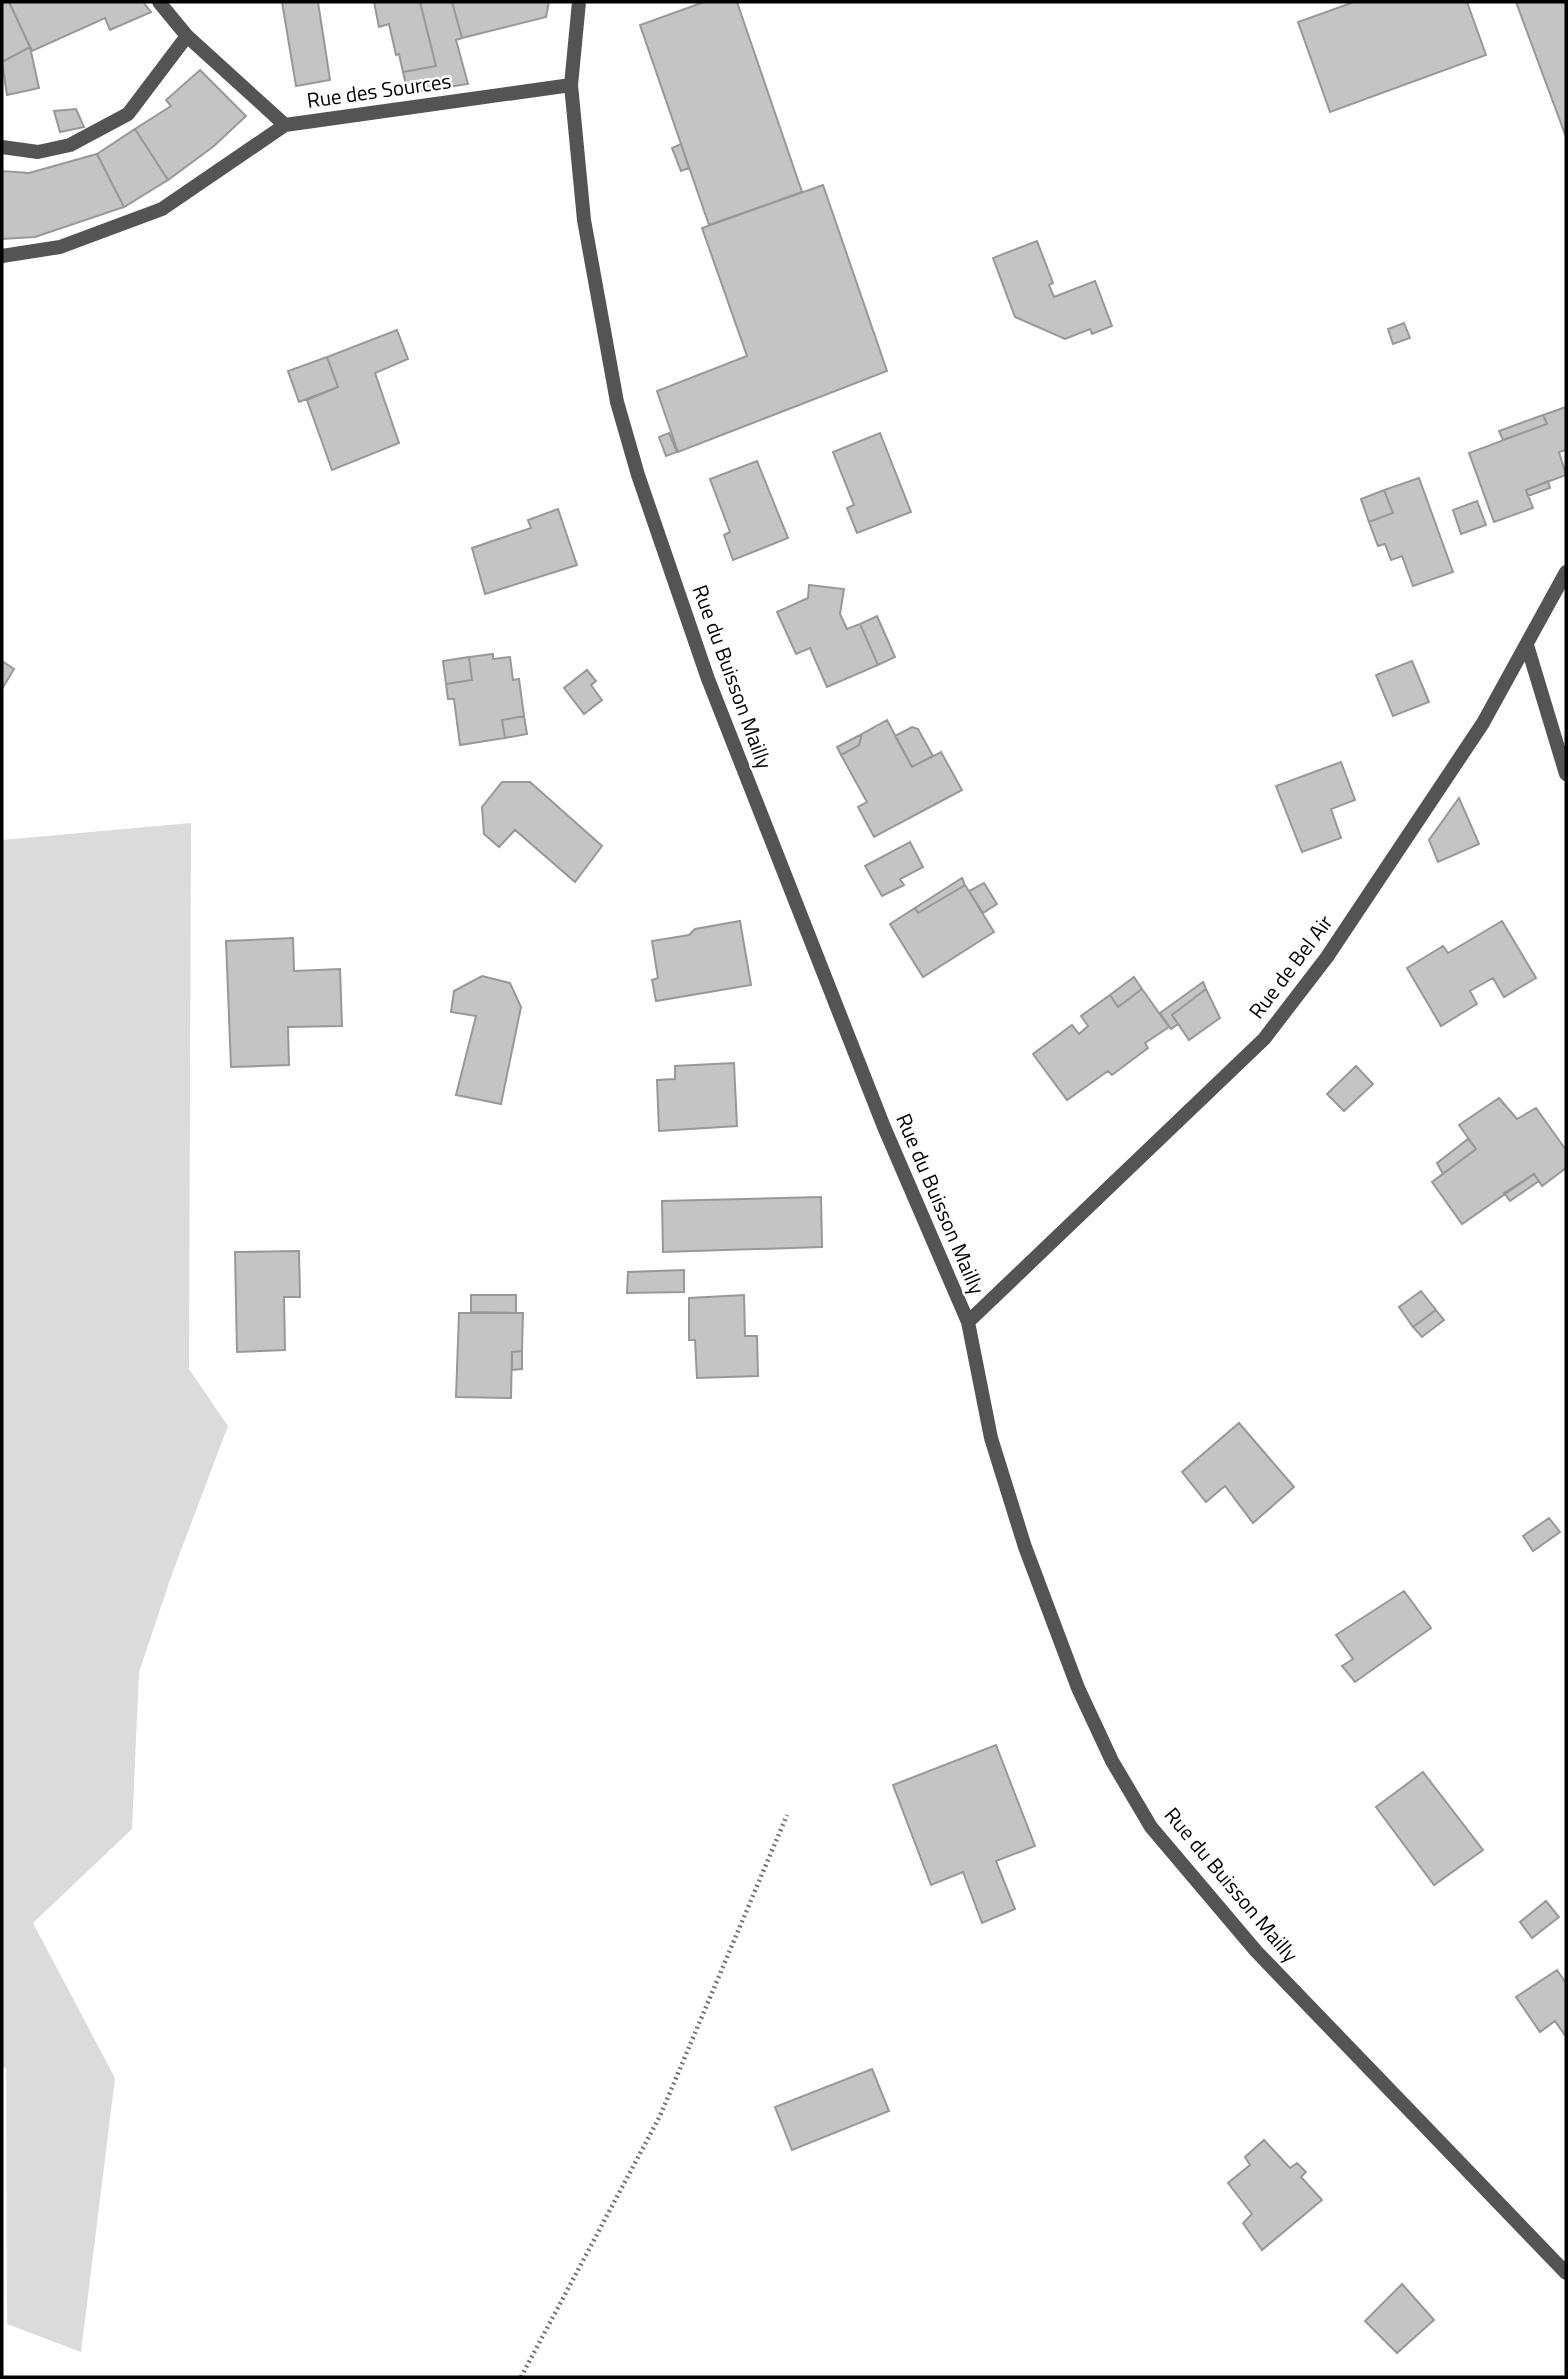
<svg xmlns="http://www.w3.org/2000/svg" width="1568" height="2379" font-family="'Titillium Web',sans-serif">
<rect width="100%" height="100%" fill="#fff"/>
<path fill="#dbdbdb" d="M191,823L189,1369L228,1426L172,1574L139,1672L132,1829L33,1923L115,2078L81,2352L7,2324L6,2068L2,2067V840Z"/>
<path fill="#c4c4c4" stroke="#989898" stroke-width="2" d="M2,2H9L30,47L2,62Z
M9,2H143L151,12L110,30L105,18L32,51Z
M282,2H318L330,80L296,86Z
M374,2H420L436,66L403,72L399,54L396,55L389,24L379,27Z
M420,2H452L462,38L456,40L468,84L408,93L403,72L436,66Z
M452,2H549L546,17L462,38Z
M704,2H737L802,192L709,225L640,25Z
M1354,2H1467L1486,55L1330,112L1298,22Z
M1516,2H1566V137Z
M30,47L39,88L7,95L2,62Z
M200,70L246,116L214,146L168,180L135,129L171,106L166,100Z
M76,109L84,127L60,132L54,111Z
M135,129L168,180L124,207L97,154Z
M681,144L689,168L681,171L672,148Z
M97,154L124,207L35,237L2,239V171L29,173Z
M823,185L887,371L678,452L657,391L747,356L702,228Z
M1037,241L1053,283L1049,285L1054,297L1095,281L1112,326L1092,334L1090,329L1065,339L1015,317L993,258Z
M1404,323L1410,338L1393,344L1388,329Z
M397,330L408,359L375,373L399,443L332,470L307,400L338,387L327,357Z
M327,357L338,387L299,402L288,371Z
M1566,407V450L1559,452L1566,475L1526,490L1533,508L1494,522L1469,453L1547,424L1543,415Z
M1543,415L1547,424L1503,440L1499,431Z
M669,433L677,452L666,456L659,437Z
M880,433L911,512L857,533L847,508L854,505L833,452Z
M757,461L788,538L733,560L724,535L730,532L710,479Z
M1419,478L1453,572L1413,586L1402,556L1391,560L1385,544L1378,546L1369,522L1393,513L1384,490Z
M1548,481L1550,488L1528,496L1526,490Z
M1384,490L1393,513L1369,522L1361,499Z
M1477,501L1486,525L1461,534L1453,510Z
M558,509L577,565L485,594L472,548L531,528L528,520Z
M809,585L844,589L840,614L847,629L860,624L878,665L827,687L810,648L796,654L777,612L808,598Z
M877,616L895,657L878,665L860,624Z
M493,654V659L510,657L513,680L519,679L524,716L502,720L505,738L460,745L454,699H448L446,684L472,680L469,657Z
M469,657L472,680L446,684L443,661Z
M2,661L14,669L2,689Z
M1412,661L1429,702L1393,716L1376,675Z
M587,670L596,681L591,685L602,700L584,714L564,688Z
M524,716L527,734L505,738L502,720Z
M887,720L912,767L941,752L962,790L874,837L858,807L867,802L841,755L859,745L862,734Z
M912,727L918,729L933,756L912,767L895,736Z
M862,734L859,745L841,755L837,747Z
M1341,762L1355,800L1331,809L1341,838L1302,852L1276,786Z
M502,782H530L602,846L575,882L515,830L499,847L484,834L482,807Z
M1459,798L1479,844L1438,862L1429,840Z
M910,842L923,867L900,879L904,885L882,896L865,866Z
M962,878L965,885L918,913L915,908Z
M984,883L997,904L983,913L969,891Z
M965,885L994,932L923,977L890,924L915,908L918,913Z
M740,921L751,985L656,1001L652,980L658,978L652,941L689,935L695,929Z
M1502,921L1536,978L1504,997L1493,978L1470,991L1477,1004L1441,1026L1407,968L1443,946L1448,953Z
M293,938L294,971L340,969L342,1026L288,1027L289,1065L231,1067L226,941Z
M482,976L510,983L521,1007L501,1104L456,1095L476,1016L451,1012L454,991Z
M1134,977L1142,989L1118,1007L1110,995Z
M1203,982L1206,989L1172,1015L1178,1024L1171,1029L1160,1013Z
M1142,989L1169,1027L1145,1043L1148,1048L1112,1075L1108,1071L1067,1100L1033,1054L1072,1025L1079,1034L1088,1026L1081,1016L1110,995L1118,1007Z
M1206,989L1220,1018L1189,1040L1172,1015Z
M734,1063L737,1126L659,1131L657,1080L675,1079V1066Z
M1356,1066L1373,1084L1344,1111L1327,1094Z
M1499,1098L1517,1119L1536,1108L1566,1150V1168L1542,1186L1534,1174L1462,1224L1432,1182L1476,1149L1459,1125Z
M1468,1139L1476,1149L1443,1174L1437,1163Z
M1534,1174L1539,1181L1510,1201L1504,1193Z
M821,1197L822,1247L663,1252L662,1201Z
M299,1251L300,1297H284L285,1350L237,1352L235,1252Z
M684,1270V1292L627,1293L628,1272Z
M1421,1291L1436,1310L1413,1327L1399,1307Z
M471,1295H516V1313L471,1312Z
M744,1295L745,1336H757L758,1376L697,1378L695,1340H689V1298Z
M1436,1310L1444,1320L1422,1337L1413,1327Z
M459,1313H523L522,1351L512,1352L511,1398L456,1397Z
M522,1351V1369L512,1370V1352Z
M1239,1423L1294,1487L1253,1523L1225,1486L1206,1502L1182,1472Z
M1549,1518L1560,1532L1533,1551L1523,1536Z
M1404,1591L1431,1628L1355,1682L1342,1666L1353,1659L1336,1635Z
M996,1745L1035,1846L996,1861L1015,1909L982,1923L963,1872L931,1885L893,1785Z
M1423,1772L1483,1850L1434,1885L1376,1807Z
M1546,1901L1559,1917L1532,1938L1520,1922Z
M1557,1970L1566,1983V2037L1555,2021L1540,2032L1516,1997Z
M872,2069L889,2111L792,2150L775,2107Z
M1264,2140L1290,2168L1297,2163L1306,2172L1301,2177L1322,2200L1262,2250L1243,2223L1252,2214L1228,2183L1250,2165L1245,2157Z
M1402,2284L1434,2320L1397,2353L1365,2321Z"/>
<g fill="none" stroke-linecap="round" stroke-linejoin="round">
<path stroke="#767676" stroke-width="4.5" stroke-dasharray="2 3.5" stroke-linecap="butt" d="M521,2377L660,2116L787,1815"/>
<path stroke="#545454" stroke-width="14" d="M159,2L187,36L285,125L571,85
M579,2L571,85L584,220L617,402L638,475L708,679L884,1127L968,1322L991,1438L1025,1547L1078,1688L1112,1761L1151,1827L1256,1951L1566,2273
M2,147L38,152L70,145L128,114L187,36
M2,256L60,247L162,209L285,125
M1527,645L1566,774
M968,1322L1264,1039L1327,957L1483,723L1566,572"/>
</g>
<g text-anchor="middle" stroke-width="5" stroke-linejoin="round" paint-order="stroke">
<g font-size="21" fill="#000" stroke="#fff">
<text transform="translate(379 91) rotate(-8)" y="7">Rue des Sources</text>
<text transform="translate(732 677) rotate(70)" y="7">Rue du Buisson Mailly</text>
<text transform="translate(1291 967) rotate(-53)" y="7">Rue de Bel Air</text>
<text transform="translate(940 1204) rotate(67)" y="7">Rue du Buisson Mailly</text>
<text transform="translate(1231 1885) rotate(50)" y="7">Rue du Buisson Mailly</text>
</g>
</g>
<rect width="1568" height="2379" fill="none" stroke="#000000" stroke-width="7"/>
</svg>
